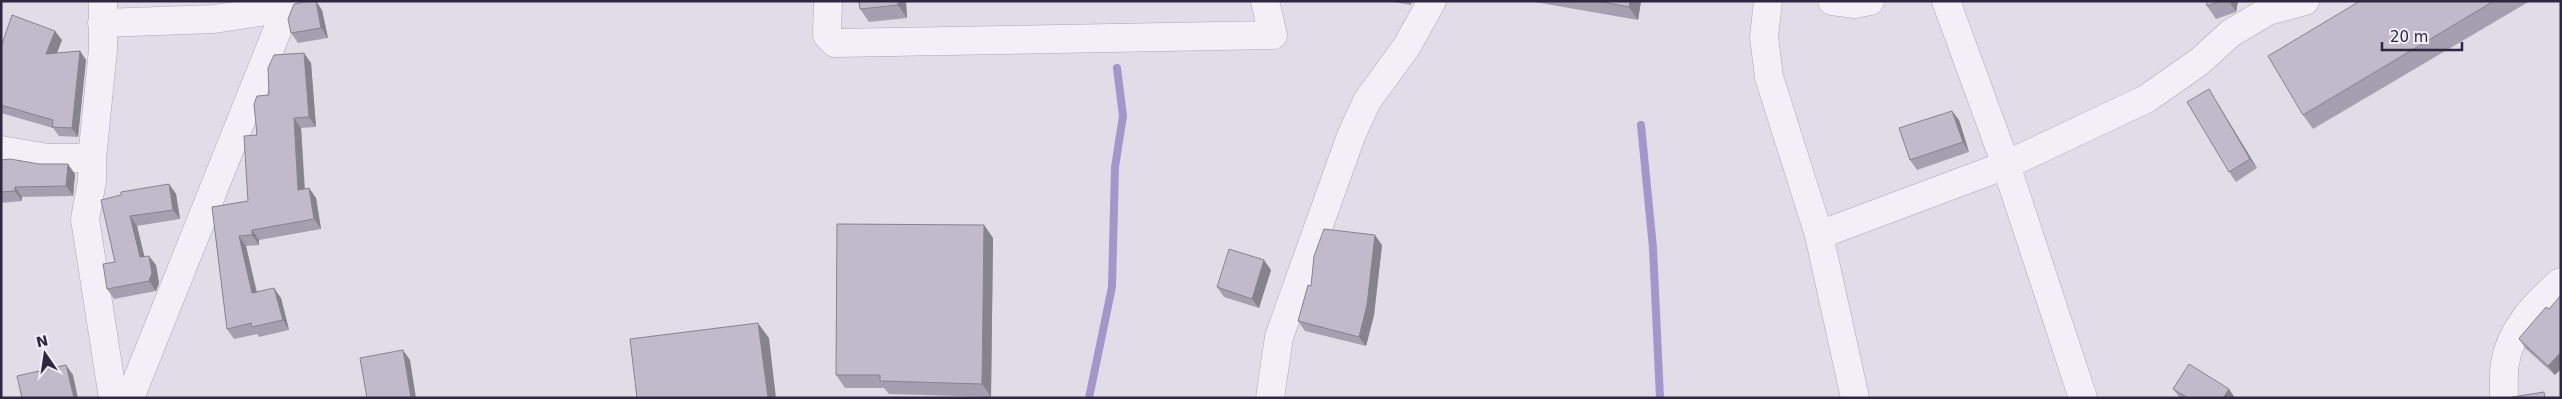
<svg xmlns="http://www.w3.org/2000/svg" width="2562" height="399" font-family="'DejaVu Sans',sans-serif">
<rect width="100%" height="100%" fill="#e1dde8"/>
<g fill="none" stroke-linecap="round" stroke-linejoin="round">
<path stroke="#a296ca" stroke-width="8" d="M1641,125L1653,248L1660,398
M1089,398L1112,287L1115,167L1123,116L1117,68"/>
<defs>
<path id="minor" d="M103,1V50L92,158V181L85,219L113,398
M828,1L827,35L835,43L1273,35L1265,1
M1768,1L1764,37L1769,77L1819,235L1855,398
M1832,1L1855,4L1870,1
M1946,1L2006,165L2083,398
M102,23L214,19L286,8
M1,150L48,158H92
M1819,235L2006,165L2146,99L2199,62L2231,33L2268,11L2305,1
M130,398L289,1
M1270,398L1279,337L1351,136L1367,101L1407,46L1432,1
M2504,398C2504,387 2503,374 2505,363C2510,331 2536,302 2561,282"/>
</defs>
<use href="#minor" stroke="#aca6b5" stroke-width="29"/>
<use href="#minor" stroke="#f2f0f6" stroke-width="28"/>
</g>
<path fill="#a5a0af" d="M859,1H906L907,18L869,22L860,9Z
M1388,1H1412L1411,5Z
M1529,1H1641L1638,20Z
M2206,1H2238L2236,12L2216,19L2207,6Z
M2360,1H2530L2313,129L2303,115Z
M322,10L328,38L298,43L291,33Z
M62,40L57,53L80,51L86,60L78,137L59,136L53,128L1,113V47Z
M311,63L316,127L301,128L305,188H309L316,198L321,229L259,240V245L246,246L257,292L281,298L289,330L259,337L257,334L234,339L227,329L212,207L248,201L257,135L269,95Z
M2209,89L2215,99L2257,168L2236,182L2229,172Z
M1959,120L1969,152L1917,170L1910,160Z
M1,160L75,174L73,196L22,197V201L1,203Z
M169,184L176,194L180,219L137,226L144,256L156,265L159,283L156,291L114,299L107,289L115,262L121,195Z
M984,225L993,238L991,397L889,394L884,388H845L836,375Z
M1382,245L1374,315L1366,346L1305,331L1298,321L1311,286Z
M1271,270L1259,308L1224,297L1217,287Z
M2549,309L2555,375L2526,349L2519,339Z
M2173,389L2235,398H2180Z"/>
<path fill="#86828e" d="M316,1L322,10L328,38L321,28Z
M898,1H906L907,18L898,5Z
M1630,1H1641L1638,20L1629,7Z
M2229,1H2238L2236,12Z
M55,31L62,40L53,63L46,54Z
M80,51L86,60L78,137L72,128Z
M304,53L311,63L316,127L309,117Z
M2209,89L2215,99L2257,168L2250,159Z
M1952,111L1959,120L1969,152L1963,142Z
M294,118L301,128L305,199L298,190Z
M68,164L75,174L73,196L66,186Z
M169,184L176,194L180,219L173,210Z
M15,187L22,197V201L15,191Z
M309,188L316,198L321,229L314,219Z
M130,216L137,226L147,267L140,257Z
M984,225L993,238L991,397L982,384Z
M252,230L259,240V245L252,235Z
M1375,235L1382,245L1374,315L1366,346L1359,337Z
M239,236L246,246L259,303L252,293Z
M149,256L156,265L159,283L156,291L149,281Z
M1264,260L1271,270L1259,308L1252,299Z
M274,288L281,298L289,330L283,320Z
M758,323L769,338L776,398H768Z
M403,350L410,360L416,398H411Z
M2561,352V369L2555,375L2548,366Z
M66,365L73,375L78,398H74Z
M2229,389L2235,398H2223Z"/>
<path fill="#c0bacb" stroke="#86828e" d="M309,1H316L321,28L291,33L288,19L294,4Z
M859,1H898V5L860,9Z
M1597,1H1630L1629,7Z
M2206,1H2221L2207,6Z
M2360,1H2494L2303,115L2268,56Z
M12,15L55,31L46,54L80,51L72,128L52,127L53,120L1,105V47Z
M304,53L309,117L294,118L298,190L309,188L314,219L252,230V235L239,236L252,293L274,288L283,320L252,327L251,323L227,329L212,207L248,201L244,136L257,135L254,104L257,96L269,95L268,68L274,55Z
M2209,89L2250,159L2229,172L2187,102Z
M1952,111L1963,142L1910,160L1899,128Z
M10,159L39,164H68L66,186L15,187V191L1,192V160Z
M169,184L173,210L130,216L140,257L149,256L152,273L149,281L107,289L103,264L115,262L101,200L121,195V192Z
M837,224L984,225L982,384L880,381V375H836Z
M1324,229L1375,235L1367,305L1359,337L1298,321L1308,285L1311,286L1314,256Z
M1229,249L1264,260L1252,299L1217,287Z
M2561,295V352L2548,366L2519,339L2520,337L2546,307L2549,309Z
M758,323L768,398H637L630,339Z
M403,350L411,398H367L360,358Z
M2189,364L2229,389L2223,398H2188L2173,389Z
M66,365L74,398H22L17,376Z
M2544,392L2545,398H2513L2512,397Z"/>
<rect width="2562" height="399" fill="none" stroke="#2f263f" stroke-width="5"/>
<g transform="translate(45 354) rotate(347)" stroke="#efedf6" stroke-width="4" paint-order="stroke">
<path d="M0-4L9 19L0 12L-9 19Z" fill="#2f263f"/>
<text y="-8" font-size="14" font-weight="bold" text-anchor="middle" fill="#2f263f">N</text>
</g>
<path d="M2382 42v8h80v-8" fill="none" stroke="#2f263f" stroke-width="2.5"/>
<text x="2390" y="42" font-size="15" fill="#2f263f" stroke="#efedf6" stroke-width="4" paint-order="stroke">20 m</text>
</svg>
